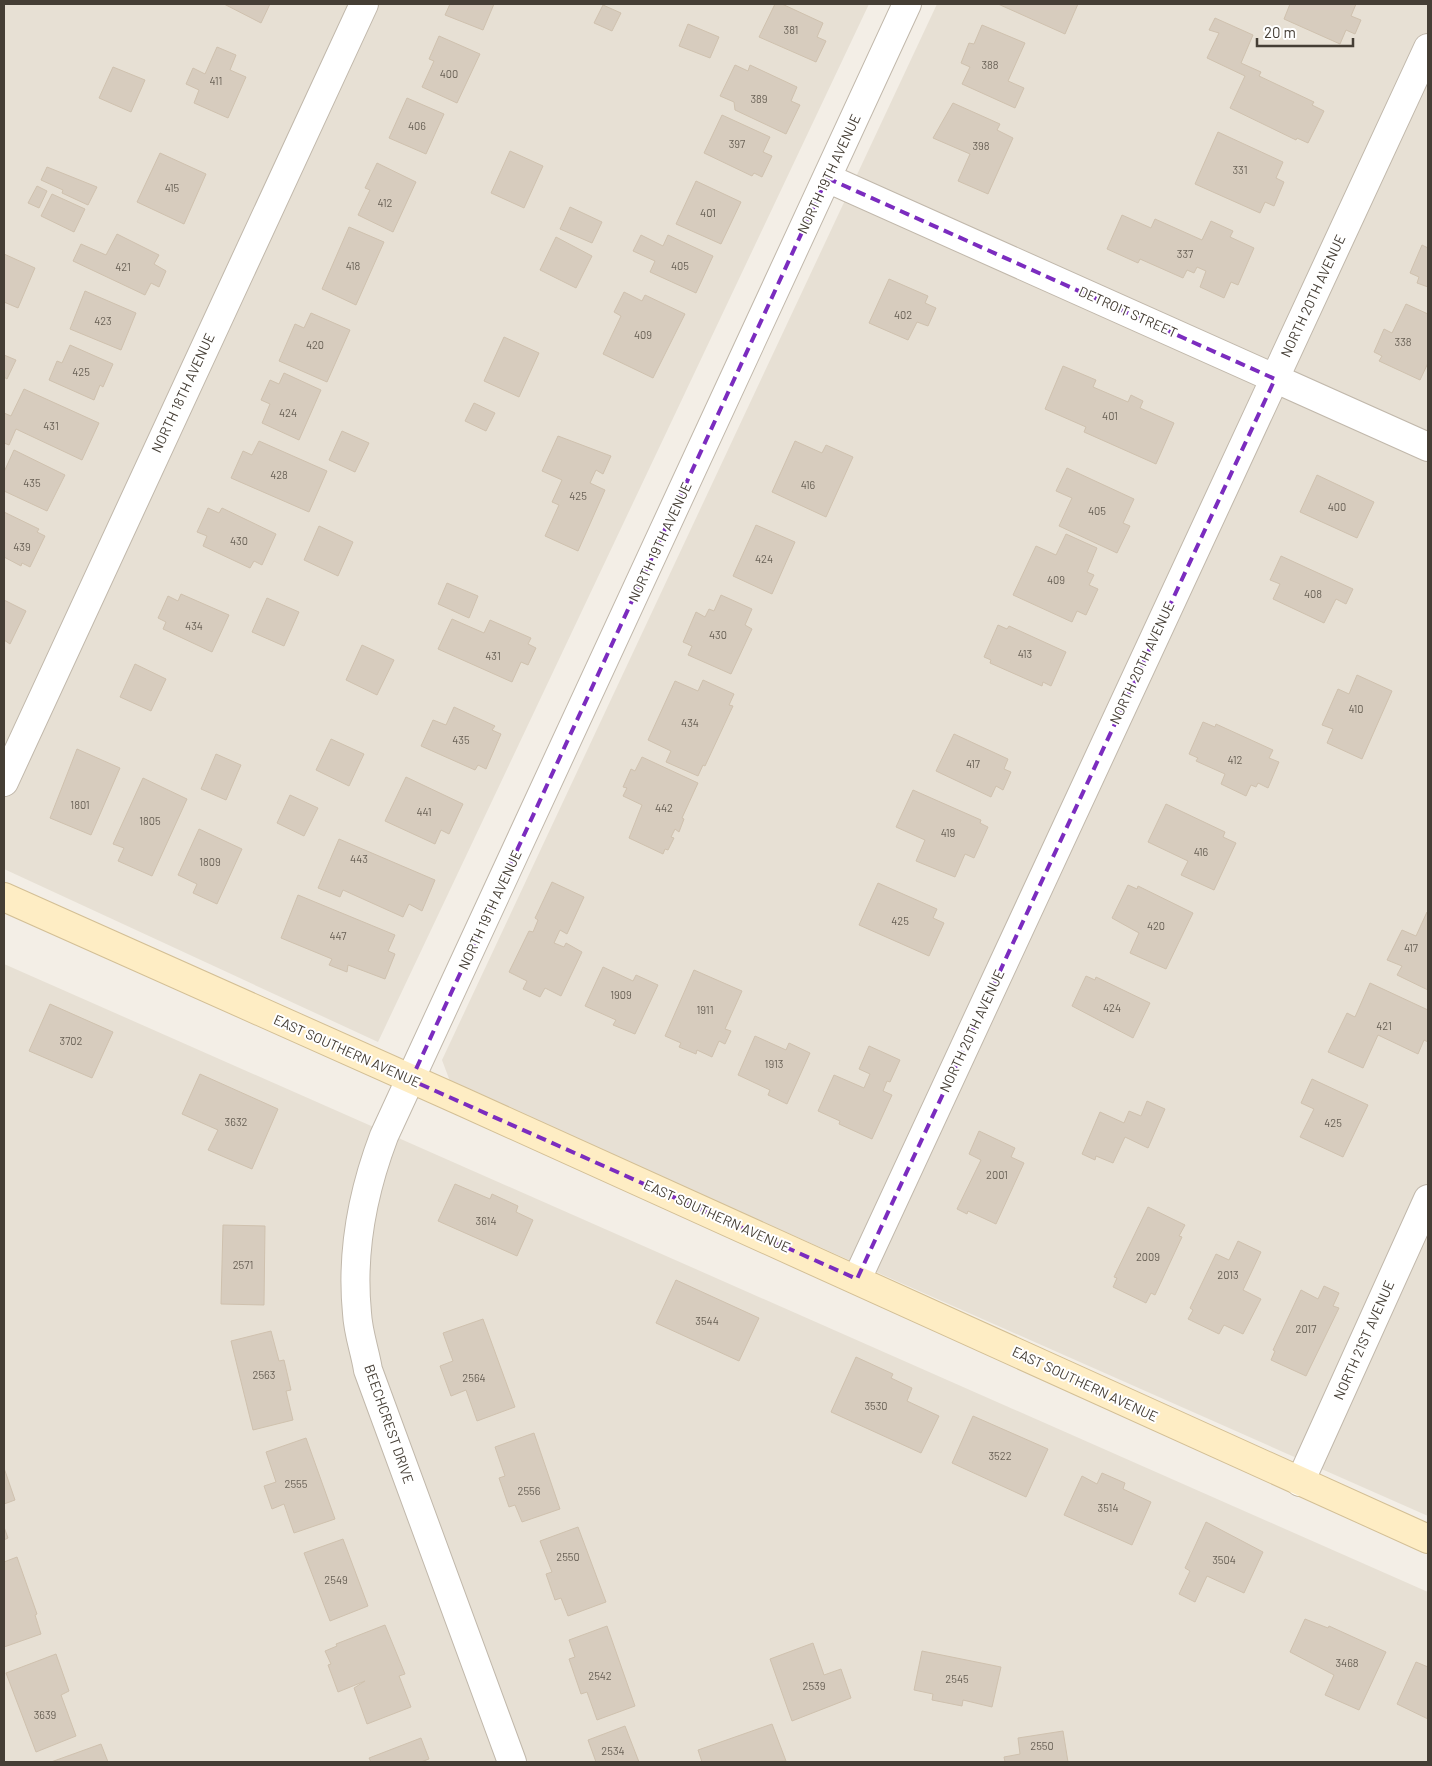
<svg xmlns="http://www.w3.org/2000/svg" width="1432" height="1766" font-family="Barlow,sans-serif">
<rect width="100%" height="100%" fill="#f3eee6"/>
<path fill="#e7e0d4" d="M4,4H869L378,1042L4,869Z
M937,4H1428V1516L451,1084L442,1060Z
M4,964L1428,1592V1762H4Z"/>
<path fill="#d7ccbe" stroke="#cfc1ae" d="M224,4H270L261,23Z
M450,4H494L483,30L445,15Z
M775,4H782L823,23L817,37L826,41L816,62L759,37Z
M998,4H1078L1065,34Z
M1290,4H1356L1351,16L1361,20L1355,34L1346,30L1340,44L1284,19Z
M603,5L621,13L612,31L594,23Z
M1215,18L1253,35L1241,63L1261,72L1259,76L1314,102L1312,105L1324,111L1308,143L1297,138L1296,140L1230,108L1245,76L1207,58L1219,33L1209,30Z
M688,24L719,37L710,58L679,46Z
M982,25L1025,43L1008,81L1024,88L1015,108L962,84L970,67L961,63L969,43L974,44Z
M439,36L480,54L457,103L422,87L434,61L429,59Z
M217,47L236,55L230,70L246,77L228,118L194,103L199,90L186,84L193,68L205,74Z
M735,65L748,71L750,65L797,87L791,101L800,105L786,134L735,110L734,102L720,96Z
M113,67L145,80L131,112L99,98Z
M407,98L444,114L426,154L389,138Z
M953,103L1000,124L997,130L1013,138L988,194L958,181L970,154L933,138Z
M722,115L770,137L763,152L772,156L762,177L754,173L752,176L704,153Z
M1218,132L1283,162L1276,178L1284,182L1274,206L1265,202L1260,213L1195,184Z
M510,151L543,166L524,208L491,193Z
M160,153L206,174L184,224L137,202Z
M377,163L416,182L393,232L358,215L370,190L365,188Z
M47,167L97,187L88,205L62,193L63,190L41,180Z
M696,181L741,202L721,244L676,224Z
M37,186L47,191L39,208L28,203Z
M52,194L85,209L74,232L41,216Z
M570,207L602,222L592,243L560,229Z
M1122,215L1151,228L1155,219L1202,240L1211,221L1233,231L1230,237L1254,248L1238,285L1231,282L1224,298L1200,287L1206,271L1197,267L1194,273L1187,270L1183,278L1140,259L1138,263L1107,249Z
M349,227L384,242L356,305L322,289Z
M117,234L159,255L154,264L166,271L159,287L151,283L145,295L73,261L81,244L106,255Z
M641,235L663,246L668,235L713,256L696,293L650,272L655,261L633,251Z
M556,237L592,256L576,288L540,270Z
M1422,245L1428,248V287L1417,283L1419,277L1410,273Z
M4,254L35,268L18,308L4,302Z
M889,279L928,296L925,303L936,308L928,326L917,322L908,340L869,323Z
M85,291L136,313L121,350L70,329Z
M624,292L642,301L645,295L685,314L653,378L603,354L621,316L614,312Z
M1406,304L1428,314V363L1420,380L1379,361L1382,356L1374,352L1384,329L1392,333Z
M311,313L350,330L327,382L279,361L295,324L304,328Z
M504,337L539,353L519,397L484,381Z
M70,345L113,364L103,387L100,385L94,400L49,380L57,361L62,363Z
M4,355L16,360L7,379L4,377Z
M1063,366L1096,380L1093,387L1128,402L1131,395L1143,401L1140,408L1174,423L1156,464L1084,432L1086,427L1045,409Z
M284,373L321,390L299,440L262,423L270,404L261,400L270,380L279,384Z
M24,389L99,423L82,460L16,429L9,445L4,443V413L11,416Z
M474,403L495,413L486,431L465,421Z
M342,431L369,443L355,472L329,460Z
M558,436L611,456L603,474L596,470L590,483L605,490L578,551L545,536L559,505L552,502L562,480L542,471Z
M259,441L327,471L309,512L231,478L243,451L252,455Z
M795,441L822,453L826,445L853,457L826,517L772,492Z
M14,450L65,475L47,511L4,491V472Z
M1067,468L1134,499L1123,523L1130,526L1117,553L1059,526L1072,498L1056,491Z
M1317,475L1374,502L1357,538L1300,512Z
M208,508L219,513L222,508L276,534L262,565L254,561L250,568L203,546L207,536L197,532Z
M4,512L39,529L37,532L45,536L30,567L22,563L21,566L4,557Z
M756,525L795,542L772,594L733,576Z
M319,526L353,542L338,576L304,560Z
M1066,534L1097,548L1087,572L1094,575L1089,585L1098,589L1086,615L1077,611L1072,622L1013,595L1036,546L1056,555Z
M1281,556L1353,589L1346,604L1336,599L1324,623L1273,599L1280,584L1270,580Z
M447,583L478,596L469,618L438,604Z
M181,594L229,615L212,652L163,629L166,622L158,618L168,596L178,601Z
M721,595L752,609L745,625L752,629L731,674L688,655L692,646L683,642L696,612L705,617L709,609L714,611Z
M267,598L299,612L284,646L252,632Z
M4,600L26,611L10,644L4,640Z
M452,619L484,633L490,620L531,638L528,644L536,648L528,665L521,662L512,682L438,649Z
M998,625L1007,629L1009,626L1066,652L1051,686L1043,682L1042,686L990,663L991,660L984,657Z
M362,645L394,660L377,695L346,680Z
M135,664L166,679L151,711L120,697Z
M1357,675L1392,691L1362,759L1327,743L1333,729L1322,725L1338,689L1349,694Z
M703,680L734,694L729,705L733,706L705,766L703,765L698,776L666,762L671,751L648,740L675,681L698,691Z
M454,707L495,726L492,730L501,734L486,769L478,765L475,770L421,746L433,720L446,725Z
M1203,722L1215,727L1216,724L1273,750L1269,758L1279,762L1268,788L1258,783L1256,787L1251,785L1246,796L1221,784L1225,774L1196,761L1198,758L1189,754Z
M954,734L1008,759L1004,769L1011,772L1003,790L996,786L991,797L936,771Z
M331,739L364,754L349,786L316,770Z
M77,749L120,768L91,835L50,818Z
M216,754L241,765L226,800L201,789Z
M642,757L698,783L682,818L684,819L679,832L675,829L671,837L674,838L668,850L665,849L663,854L629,838L642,805L623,796L627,788L623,787L631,769L635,771Z
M406,777L463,804L449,834L441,830L435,844L385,821Z
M143,778L187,799L152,876L118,861L124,848L113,844Z
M913,790L981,820L980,823L988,827L974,858L965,854L955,877L916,861L925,840L896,827Z
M290,795L318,808L304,836L277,823Z
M1166,804L1225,832L1223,837L1236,843L1214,890L1181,875L1188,861L1148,842Z
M199,829L242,849L217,904L193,893L197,884L178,875Z
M339,839L435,880L422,911L409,904L403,917L343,890L340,897L318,888Z
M552,882L584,897L567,934L560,930L554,943L564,947L566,943L582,952L561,996L545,988L540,997L523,989L527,981L509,972L529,931L533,932L538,920L535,918Z
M878,883L937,909L933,918L944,923L929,956L859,925Z
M1128,885L1137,889L1138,886L1193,913L1166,969L1130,953L1139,933L1112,918Z
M298,895L395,935L388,951L395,954L385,979L348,965L347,972L329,965L332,959L281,938Z
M1427,912L1428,913V990L1397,975L1402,966L1387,960L1402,930L1416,936Z
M603,967L633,981L636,975L658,985L635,1034L613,1025L616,1020L585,1006Z
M694,970L742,991L725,1029L731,1031L725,1044L719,1041L712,1057L697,1050L696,1054L679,1047L681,1043L665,1036Z
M1086,976L1095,980L1096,977L1150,1003L1133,1038L1072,1006Z
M1370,983L1428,1010V1042L1424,1040L1418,1054L1378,1035L1363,1068L1328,1052L1347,1013L1355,1017Z
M50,1004L113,1032L92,1078L29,1051Z
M755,1036L786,1050L789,1043L810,1053L787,1104L768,1095L770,1090L738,1075Z
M869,1046L900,1060L890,1082L887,1081L883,1091L892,1095L872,1139L839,1124L840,1121L818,1111L834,1075L864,1088L870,1074L859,1069Z
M200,1074L278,1109L252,1169L208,1150L218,1130L182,1114Z
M1312,1079L1368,1105L1343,1157L1300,1137L1314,1109L1301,1103Z
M1147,1101L1165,1109L1148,1148L1125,1137L1113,1163L1096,1156L1095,1160L1082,1154L1100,1112L1124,1123L1129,1111L1141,1116Z
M979,1131L1015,1148L1011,1157L1024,1163L996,1224L968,1211L967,1214L957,1209L981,1160L969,1154Z
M455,1184L490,1199L492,1194L518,1206L516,1212L533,1220L517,1256L438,1221Z
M1148,1207L1185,1225L1179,1236L1182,1237L1155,1295L1151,1293L1146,1303L1113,1287L1117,1278L1114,1277Z
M223,1225L265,1226L264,1305L221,1304Z
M1238,1241L1261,1252L1243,1290L1261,1299L1243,1334L1224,1325L1219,1334L1188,1319L1193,1310L1190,1308L1216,1254L1229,1260Z
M676,1280L759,1318L739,1361L656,1323Z
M1324,1286L1339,1293L1333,1306L1339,1308L1306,1376L1271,1360L1275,1351L1273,1350L1301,1290L1318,1299Z
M483,1319L515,1407L477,1421L466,1390L451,1396L440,1366L453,1361L443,1333Z
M271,1331L279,1361L284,1360L291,1390L286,1391L293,1420L253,1430L231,1341Z
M856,1357L893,1374L891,1378L912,1388L907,1401L939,1416L921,1453L831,1412Z
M973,1416L1048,1449L1026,1497L952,1463Z
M534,1433L560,1509L522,1522L515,1505L509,1507L499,1478L505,1476L495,1447Z
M306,1438L335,1519L294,1533L284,1504L272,1509L264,1486L276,1482L266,1452Z
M4,1468L15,1500L4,1504Z
M1102,1473L1125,1483L1123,1489L1151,1502L1132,1545L1064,1515L1082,1476L1097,1484Z
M1206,1522L1263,1552L1244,1593L1207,1576L1195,1602L1179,1594L1190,1571L1185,1568Z
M4,1527L8,1538L4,1540Z
M578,1527L606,1602L568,1616L561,1598L555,1600L546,1574L552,1572L540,1541Z
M343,1539L368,1606L330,1621L304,1553Z
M17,1557L37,1614L35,1615L41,1634L4,1647V1562Z
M1305,1619L1328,1628L1329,1626L1386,1652L1359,1710L1325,1695L1334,1675L1290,1652Z
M385,1625L405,1674L399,1676L411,1707L367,1724L354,1688L365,1681L338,1692L328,1665L331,1664L325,1651L337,1646L336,1644Z
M607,1626L635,1706L597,1720L587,1692L581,1694L569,1659L575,1657L569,1640Z
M813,1643L824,1675L841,1669L851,1698L792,1721L770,1659Z
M922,1651L1001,1667L992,1707L963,1700L962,1706L932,1700L933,1694L914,1690Z
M56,1654L69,1691L61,1695L76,1736L36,1752L6,1673Z
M1416,1662L1428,1667V1719L1397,1704Z
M772,1724L786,1761L702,1762L698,1750Z
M625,1726L639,1762H596L588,1740Z
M1063,1731L1068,1762H1005L1004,1757L1020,1754L1018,1738Z
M421,1738L429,1759L421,1762H371L369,1758Z
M101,1744L108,1762H51Z"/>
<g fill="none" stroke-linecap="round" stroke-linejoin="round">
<defs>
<path id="street" d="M827,178L1428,447
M4,782L364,4
M857,1279L1428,48
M1300,1482L1428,1199
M512,1762L368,1370C365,1351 358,1333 357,1313C351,1252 362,1194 384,1136L907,4"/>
<path id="secondary" d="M4,897L463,1102L1428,1539"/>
</defs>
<use href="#street" stroke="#c1b8ab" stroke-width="30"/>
<use href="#secondary" stroke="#d3bf95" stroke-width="30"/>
<use href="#street" stroke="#fff" stroke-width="28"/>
<use href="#secondary" stroke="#feedc4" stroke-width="28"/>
</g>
<path fill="none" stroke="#7b2cbf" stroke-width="4" stroke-dasharray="10 6" stroke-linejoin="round" d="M827,178L1275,379L857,1279L411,1080Z"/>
<g text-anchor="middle" stroke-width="4" stroke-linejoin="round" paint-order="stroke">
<g font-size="11" fill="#6a6257">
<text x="791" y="34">381</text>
<text x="990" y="69">388</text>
<text x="449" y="78">400</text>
<text x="216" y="85">411</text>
<text x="759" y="103">389</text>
<text x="417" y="130">406</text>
<text x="737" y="148">397</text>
<text x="981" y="150">398</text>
<text x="1240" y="174">331</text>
<text x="172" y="192">415</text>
<text x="385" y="207">412</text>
<text x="708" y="217">401</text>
<text x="1185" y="258">337</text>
<text x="353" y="270">418</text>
<text x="680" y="270">405</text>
<text x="123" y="271">421</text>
<text x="903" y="319">402</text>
<text x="103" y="325">423</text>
<text x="643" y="339">409</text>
<text x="1403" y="346">338</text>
<text x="315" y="349">420</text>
<text x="81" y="376">425</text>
<text x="288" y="417">424</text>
<text x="1110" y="420">401</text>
<text x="51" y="430">431</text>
<text x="279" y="479">428</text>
<text x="32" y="487">435</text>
<text x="808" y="489">416</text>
<text x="578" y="500">425</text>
<text x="1337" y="511">400</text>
<text x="1097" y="515">405</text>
<text x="239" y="545">430</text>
<text x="22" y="551">439</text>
<text x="764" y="563">424</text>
<text x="1056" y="584">409</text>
<text x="1313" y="598">408</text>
<text x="194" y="630">434</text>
<text x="718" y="639">430</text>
<text x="1025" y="658">413</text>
<text x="493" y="660">431</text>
<text x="1356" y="713">410</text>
<text x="690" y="727">434</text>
<text x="461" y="744">435</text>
<text x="1235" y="764">412</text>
<text x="973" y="768">417</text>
<text x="80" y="809">1801</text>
<text x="664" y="812">442</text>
<text x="424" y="816">441</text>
<text x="150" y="825">1805</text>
<text x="948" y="837">419</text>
<text x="1201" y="856">416</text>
<text x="359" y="863">443</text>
<text x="210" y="866">1809</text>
<text x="900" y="925">425</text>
<text x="1156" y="930">420</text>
<text x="338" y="940">447</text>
<text x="1411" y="952">417</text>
<text x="621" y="999">1909</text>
<text x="1112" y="1012">424</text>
<text x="705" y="1014">1911</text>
<text x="1384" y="1030">421</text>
<text x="71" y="1045">3702</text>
<text x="774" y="1068">1913</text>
<text x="236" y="1126">3632</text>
<text x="1333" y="1127">425</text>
<text x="997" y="1179">2001</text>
<text x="486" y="1225">3614</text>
<text x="1148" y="1261">2009</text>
<text x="243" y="1269">2571</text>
<text x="1228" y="1279">2013</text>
<text x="707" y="1325">3544</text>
<text x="1306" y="1333">2017</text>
<text x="264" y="1379">2563</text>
<text x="474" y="1382">2564</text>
<text x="876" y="1410">3530</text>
<text x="1000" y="1460">3522</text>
<text x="296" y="1488">2555</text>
<text x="529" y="1495">2556</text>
<text x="1108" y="1512">3514</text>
<text x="568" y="1561">2550</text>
<text x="1224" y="1564">3504</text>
<text x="336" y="1584">2549</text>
<text x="1347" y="1667">3468</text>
<text x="600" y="1680">2542</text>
<text x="957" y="1683">2545</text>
<text x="814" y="1690">2539</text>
<text x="45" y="1719">3639</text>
<text x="1042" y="1750">2550</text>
<text x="613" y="1755">2534</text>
</g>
<g font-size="14" fill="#453e35" stroke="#fff">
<text transform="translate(829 174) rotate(-65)" y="5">NORTH 19TH AVENUE</text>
<text transform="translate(1313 296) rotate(-65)" y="5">NORTH 20TH AVENUE</text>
<text transform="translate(1128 312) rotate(24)" y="5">DETROIT STREET</text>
<text transform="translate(183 393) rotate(-65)" y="5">NORTH 18TH AVENUE</text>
<text transform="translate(660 542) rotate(-65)" y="5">NORTH 19TH AVENUE</text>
<text transform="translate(1142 663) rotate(-65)" y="5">NORTH 20TH AVENUE</text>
<text transform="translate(490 910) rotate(-65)" y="5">NORTH 19TH AVENUE</text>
<text transform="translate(972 1031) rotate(-65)" y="5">NORTH 20TH AVENUE</text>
<text transform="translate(347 1051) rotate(24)" y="5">EAST SOUTHERN AVENUE</text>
<text transform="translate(717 1216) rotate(24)" y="5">EAST SOUTHERN AVENUE</text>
<text transform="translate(1364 1340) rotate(-66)" y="5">NORTH 21ST AVENUE</text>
<text transform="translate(1085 1384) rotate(25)" y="5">EAST SOUTHERN AVENUE</text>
<text transform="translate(389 1424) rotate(71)" y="5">BEECHCREST DRIVE</text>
</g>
</g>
<rect width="1432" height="1766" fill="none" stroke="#453e35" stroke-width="10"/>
<path d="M1257 38v8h96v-8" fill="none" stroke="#453e35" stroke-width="2.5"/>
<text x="1264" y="38" font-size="15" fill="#453e35" stroke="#ffffff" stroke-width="4" paint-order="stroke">20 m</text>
</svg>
